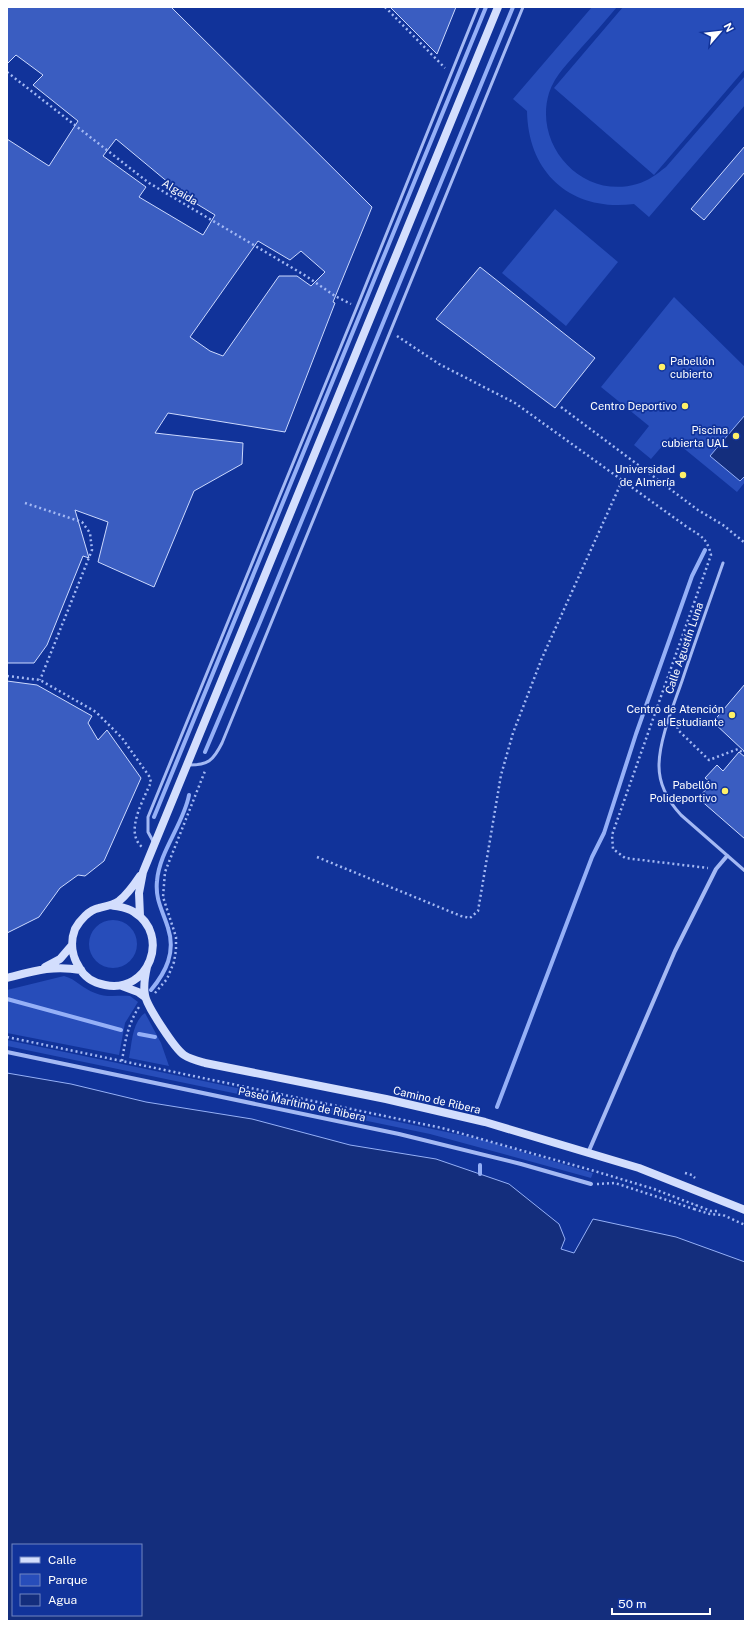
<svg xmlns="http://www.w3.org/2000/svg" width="752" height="1628" font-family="'Public Sans',sans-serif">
<rect width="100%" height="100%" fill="#11339a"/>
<path fill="#274dba" d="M592,7H617C605,21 593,35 581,48C569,62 555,75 549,93C533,146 583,200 637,184C648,181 657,174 666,167L745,76V105L649,217L634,204C572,212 528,174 527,111L513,99Z
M623,7H745V69L654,175L554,88Z
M555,209L618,262L566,326L502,273Z
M674,297L745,367V482L737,492L670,437L651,459L634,445L649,426L601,387Z
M89 944a24 24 0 1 1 48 0a24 24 0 1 1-48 0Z
M64,976C76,979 83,989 95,993C106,998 118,995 130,996L138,1002L125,1023L119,1055L7,1033V990Z
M145,1013L161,1043L169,1066L129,1058C132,1043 132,1022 145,1013Z
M7,1040L480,1139L593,1173L591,1178L430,1134L7,1046Z"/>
<path fill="#142e7d" stroke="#95b0f7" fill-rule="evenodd" d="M745,415V476L740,481L710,456Z
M7,1073L71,1084L146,1102L252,1119L350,1145L436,1159L509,1184L559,1224L565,1239L561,1249L574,1253L593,1219L676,1237L745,1262V1621H7ZM13,1545H141V1615H13Z"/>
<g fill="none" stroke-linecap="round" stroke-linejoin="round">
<path stroke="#95b0f7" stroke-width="4" d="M205,752L260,622L513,7
M154,817L486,7
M151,990C166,972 176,952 168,928C163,911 155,900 157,881C159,852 184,823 189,795
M7,999L121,1030
M139,1034L155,1037
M497,1107L592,857L604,833L636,734L692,576L705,550
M480,1165V1174"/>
</g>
<path fill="#3a5dc1" stroke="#ccd9fe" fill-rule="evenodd" d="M7,7H171L372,207L333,302L335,303L285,432L168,413L155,433L243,443L242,464L194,491L154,587L98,562L108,522L75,510L89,558L83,556L47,645L34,663H7V139L49,166L78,121L33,85L43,75L16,55L7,64ZM116,139L187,198L215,215L203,235L139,197L146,187L103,156ZM258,241L290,260L301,251L325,272L311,286L297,276H279L223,356L210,351L190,337Z
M390,7H456L437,54Z
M745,146V172L704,220L691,209Z
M480,267L595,358L555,408L436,319Z
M7,681L37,685L92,716L88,723L98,740L107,730L141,778L104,861L85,876L78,875L60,888L39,917L7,933Z
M745,684V752L713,722Z
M739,752L745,757V839L698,798L712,783L705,778L717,765L723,771Z"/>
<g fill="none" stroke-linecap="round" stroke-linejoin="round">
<path stroke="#a4b9f4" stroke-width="2.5" stroke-dasharray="2 3" stroke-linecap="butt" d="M385,7L445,68
M7,72L149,183L306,276L335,296L351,304
M397,336L439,364L515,403L687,527C701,536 707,538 711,555L612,835L613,849L625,858L708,868
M561,407L698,510L723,525L745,543
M25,503L82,522L90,533L92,550L40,680
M7,676L40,680L96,712L122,738L149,776L151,782C144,799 124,832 142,847
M676,722L678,730L709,760L738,749L743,753L745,751
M317,857L461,916L470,918L478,911L501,775L513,733L542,658L622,481
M155,993L167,979L174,962L176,950V937L163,897L165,872L205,771
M7,1037L442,1128L591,1170L654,1189L711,1211H718
M122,1061C125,1041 128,1024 139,1007
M685,1173L692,1175L695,1178
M597,1184L615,1183L694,1209L696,1205
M694,1209L710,1214L723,1215L745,1225"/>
<path stroke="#a4b9f4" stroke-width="3" d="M723,563C709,603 695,642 682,681C673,707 659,740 659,766C659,786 669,802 681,815L745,871
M189,765C208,765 213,761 222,743L523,7
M154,843L148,832V817L357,307L478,7"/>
<path stroke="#a4b9f4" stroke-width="4" d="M7,1052L399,1134L521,1164L591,1184
M588,1153L675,951L716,869L727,856"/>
<path stroke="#d3defd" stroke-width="8" d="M111,905C119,907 127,907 134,912C171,935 149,994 105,985C94,983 84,977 79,967C72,956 70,942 75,929C80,920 89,910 99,908C107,906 113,905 119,901C128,894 134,885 140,876
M140,916L139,893L143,872L498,7
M45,967L60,959L72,945
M147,967C145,976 143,986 145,995C146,1005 175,1049 184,1055C190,1059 198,1061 205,1063L386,1099L485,1122L639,1168L745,1210
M7,978C34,971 52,965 81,970
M122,986L138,992L145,997"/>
</g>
<g fill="#fff067" stroke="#11339a" stroke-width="1.5">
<circle cx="662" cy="367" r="4"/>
<circle cx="685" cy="406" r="4"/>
<circle cx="736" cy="436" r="4"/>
<circle cx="683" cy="475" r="4"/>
<circle cx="732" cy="715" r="4"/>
<circle cx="725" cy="791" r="4"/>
</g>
<g text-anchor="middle" stroke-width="3.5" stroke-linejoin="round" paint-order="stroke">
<g font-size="11" fill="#fff" stroke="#11339a">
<text transform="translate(180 192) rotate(31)" y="4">Algaida</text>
<text transform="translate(684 648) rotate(-71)" y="4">Calle Agustín Luna</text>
<text transform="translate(437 1100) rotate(13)" y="4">Camino de Ribera</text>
<text transform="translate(302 1104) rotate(12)" y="4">Paseo Marítimo de Ribera</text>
</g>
<g font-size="11" fill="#fff" stroke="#11339a" text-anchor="end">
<text x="670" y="365" text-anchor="start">Pabellón<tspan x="670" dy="13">cubierto</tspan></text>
<text x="677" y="410">Centro Deportivo</text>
<text x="728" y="434">Piscina<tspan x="728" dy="13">cubierta UAL</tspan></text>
<text x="675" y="473">Universidad<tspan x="675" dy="13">de Almería</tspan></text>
<text x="724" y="713">Centro de Atención<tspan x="724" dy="13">al Estudiante</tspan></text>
<text x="717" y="789">Pabellón<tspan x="717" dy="13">Polideportivo</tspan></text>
</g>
</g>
<rect width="752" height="1628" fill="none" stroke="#ffffff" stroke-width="16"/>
<rect x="12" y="1544" width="130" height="72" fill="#11339a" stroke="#7085c2"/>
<rect x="20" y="1557" width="20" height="6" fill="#d3defd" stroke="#7085c2"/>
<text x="48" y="1564" font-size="12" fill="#ffffff">Calle</text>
<rect x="20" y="1574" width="20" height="12" fill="#274dba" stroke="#7085c2"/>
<text x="48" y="1584" font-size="12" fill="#ffffff">Parque</text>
<rect x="20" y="1594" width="20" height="12" fill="#142e7d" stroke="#7085c2"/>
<text x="48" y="1604" font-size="12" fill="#ffffff">Agua</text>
<g transform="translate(720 32) rotate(62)" stroke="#11339a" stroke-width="3" paint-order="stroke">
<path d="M0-3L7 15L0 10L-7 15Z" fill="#ffffff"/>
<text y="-6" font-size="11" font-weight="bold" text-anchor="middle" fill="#ffffff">N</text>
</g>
<path d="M612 1608v6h98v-6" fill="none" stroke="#ffffff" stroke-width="2"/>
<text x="618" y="1608" font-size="12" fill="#ffffff" stroke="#11339a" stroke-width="3" paint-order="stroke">50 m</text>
</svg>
